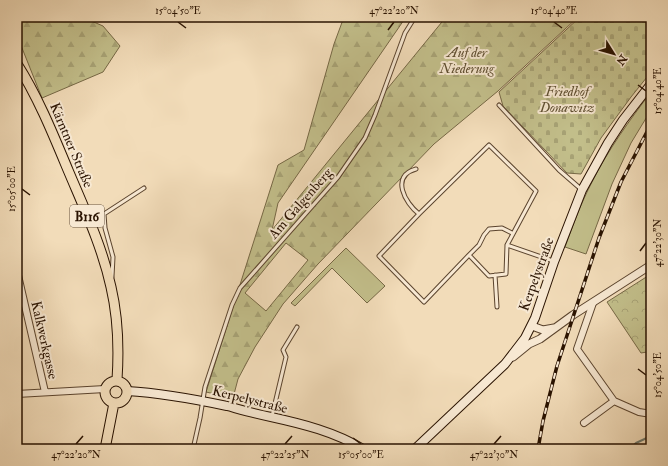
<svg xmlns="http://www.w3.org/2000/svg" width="668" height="466" font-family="'IM FELL Double Pica',serif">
<defs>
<pattern id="forest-firs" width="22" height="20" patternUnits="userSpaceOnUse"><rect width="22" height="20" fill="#c2be8a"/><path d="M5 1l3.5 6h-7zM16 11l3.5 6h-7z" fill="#a7a275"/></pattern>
<pattern id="cemetery-stones" width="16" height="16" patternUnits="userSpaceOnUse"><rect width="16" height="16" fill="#c2be8a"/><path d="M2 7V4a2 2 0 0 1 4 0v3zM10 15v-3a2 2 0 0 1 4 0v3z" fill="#a7a275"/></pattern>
<pattern id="park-crowns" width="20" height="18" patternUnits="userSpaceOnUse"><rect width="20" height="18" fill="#c2be8a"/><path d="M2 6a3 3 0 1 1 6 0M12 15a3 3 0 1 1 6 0" fill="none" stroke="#a7a275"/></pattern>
</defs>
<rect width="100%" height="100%" fill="#f2dcb9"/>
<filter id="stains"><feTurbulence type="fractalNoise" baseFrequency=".005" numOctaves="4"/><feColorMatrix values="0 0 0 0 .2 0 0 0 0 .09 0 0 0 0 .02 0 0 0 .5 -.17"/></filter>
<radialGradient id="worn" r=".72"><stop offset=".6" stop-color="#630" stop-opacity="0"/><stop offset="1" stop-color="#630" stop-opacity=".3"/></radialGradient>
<path fill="url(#forest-firs)" stroke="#766845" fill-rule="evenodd" d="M17,17H82L103,26L120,46L103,72L42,98L22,48L17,40Z
M344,17H406L278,203L272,230L446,17H578L498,91L434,144L318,264L283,304L255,347L238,379L233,398L206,392L278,165L304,150L334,44ZM286,243L308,260L266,311L245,293Z"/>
<path fill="url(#cemetery-stones)" stroke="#766845" d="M580,17H651V72L631,97L601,138L581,174L567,173L503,106L499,92Z"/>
<path fill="url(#park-crowns)" stroke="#766845" d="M651,274V350L647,352L641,353L607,302Z"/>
<path fill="#c2be8a" stroke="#766845" d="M651,92V110L631,143L612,184L586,254L565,247C573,225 581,203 592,182C608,150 629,121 651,92Z
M346,248L385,286L367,303L332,268L295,306L291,303Z"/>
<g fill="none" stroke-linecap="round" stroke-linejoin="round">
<path stroke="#6d776b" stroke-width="2" d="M629,449L636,443L651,436"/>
<defs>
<path id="service" d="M499,105L559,170L582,190
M416,169C390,176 405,203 419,214
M507,245L506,274L489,276L469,255L424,302L379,256L419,214L489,145L536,191L507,245L553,261
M469,255L479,245L484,235L489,229L502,228L512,233
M495,275L497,307
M112,277L113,257L105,228L104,214L144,188
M272,416L286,357L283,350L297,327
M193,449L200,418L205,387L232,305L240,288L338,177L365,138L375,115L405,33L415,17"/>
<path id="minor" d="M17,271L45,392
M593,303L577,349L614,401L639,412L651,414
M17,394L105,389
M584,423L614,401"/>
<path id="tertiary" d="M532,326L543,330L554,328
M513,357L529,344L540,339L573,315L651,265"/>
<path id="secondary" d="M127,391C161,393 194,399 227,406C242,410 256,414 271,417C303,424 335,432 363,449
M415,449L505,364L525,338L535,318L554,262L582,190L608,143L623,120L651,84"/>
<path id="primary" d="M17,64C38,97 53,134 68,170C84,208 102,246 111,287C118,317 119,350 117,380
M105 392a11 11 0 1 1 22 0a11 11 0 1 1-22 0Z
M105,449L114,403"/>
</defs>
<use href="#service" stroke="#5b442e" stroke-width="5"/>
<use href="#minor" stroke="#5b442e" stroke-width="8"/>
<use href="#tertiary" stroke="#5b442e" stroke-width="9"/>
<use href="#secondary" stroke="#291200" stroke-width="10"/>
<use href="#primary" stroke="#291200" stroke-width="11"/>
<use href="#service" stroke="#f7e8d2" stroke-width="3"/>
<use href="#minor" stroke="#f7e8d2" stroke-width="6"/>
<use href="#tertiary" stroke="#f7e8d2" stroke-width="7"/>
<use href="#secondary" stroke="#f7e8d2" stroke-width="8"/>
<use href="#primary" stroke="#f2dcb9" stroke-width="9"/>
<defs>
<path id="rail" d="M538,449L543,421L557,366L599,238L621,182L651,124"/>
</defs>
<use href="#rail" stroke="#291200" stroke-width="3.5"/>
<use href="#rail" stroke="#f7e8d2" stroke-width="2" stroke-dasharray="6" stroke-linecap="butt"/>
</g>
<path fill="none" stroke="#291200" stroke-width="1.5" d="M178,22L186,28M554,22L562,28M388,30L394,22M638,85L646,91M22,189L30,195M640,251L646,243M638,369L646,375M353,438L361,444M76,444L83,436M285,444L292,436M494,444L501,436"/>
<g text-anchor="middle" stroke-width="4" stroke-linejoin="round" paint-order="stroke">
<rect fill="#f7e8d2" stroke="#67523f" stroke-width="1" x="70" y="205" width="34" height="22" rx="3"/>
<g font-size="13" font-weight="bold" fill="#291200">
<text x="87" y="221">B116</text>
</g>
<g font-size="14" font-style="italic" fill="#5f4e30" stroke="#f7e8d2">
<text x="467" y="57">Auf der<tspan x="467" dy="16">Niederung</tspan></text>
<text x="567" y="96">Friedhof<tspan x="567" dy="16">Donawitz</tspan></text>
</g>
<g font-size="14" fill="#291200" stroke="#f7e8d2">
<text transform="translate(72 145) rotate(67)" y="5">Kärntner Straße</text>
<text transform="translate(300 203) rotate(-49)" y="5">Am Galgenberg</text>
<text transform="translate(536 274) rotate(-70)" y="5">Kerpelystraße</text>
<text transform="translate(45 340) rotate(77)" y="5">Kalkwerkgasse</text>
<text transform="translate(250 399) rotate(14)" y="5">Kerpelystraße</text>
</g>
</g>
<rect width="668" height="466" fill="none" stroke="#f2dcb9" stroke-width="44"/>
<g transform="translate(614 54) rotate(127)" stroke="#f7e8d2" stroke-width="3" paint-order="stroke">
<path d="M0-3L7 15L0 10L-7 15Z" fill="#291200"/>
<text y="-6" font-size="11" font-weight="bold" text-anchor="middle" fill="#291200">N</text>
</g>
<rect x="22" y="22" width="624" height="422" fill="none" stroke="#291200" stroke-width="1.5"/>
<g font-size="10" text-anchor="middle" fill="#291200">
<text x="178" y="14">15°04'50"E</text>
<text x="394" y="14">47°22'20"N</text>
<text x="554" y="14">15°04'40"E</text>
<text transform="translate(657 91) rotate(-90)" y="4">15°04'40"E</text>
<text transform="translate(11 189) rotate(-90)" y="4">15°05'00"E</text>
<text transform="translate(657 243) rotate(-90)" y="4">47°22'30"N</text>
<text transform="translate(657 375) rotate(-90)" y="4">15°04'50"E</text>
<text x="76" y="458">47°22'20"N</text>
<text x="285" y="458">47°22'25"N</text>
<text x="361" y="458">15°05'00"E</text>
<text x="494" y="458">47°22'30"N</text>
</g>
<rect width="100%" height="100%" filter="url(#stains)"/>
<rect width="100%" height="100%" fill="url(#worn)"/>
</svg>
